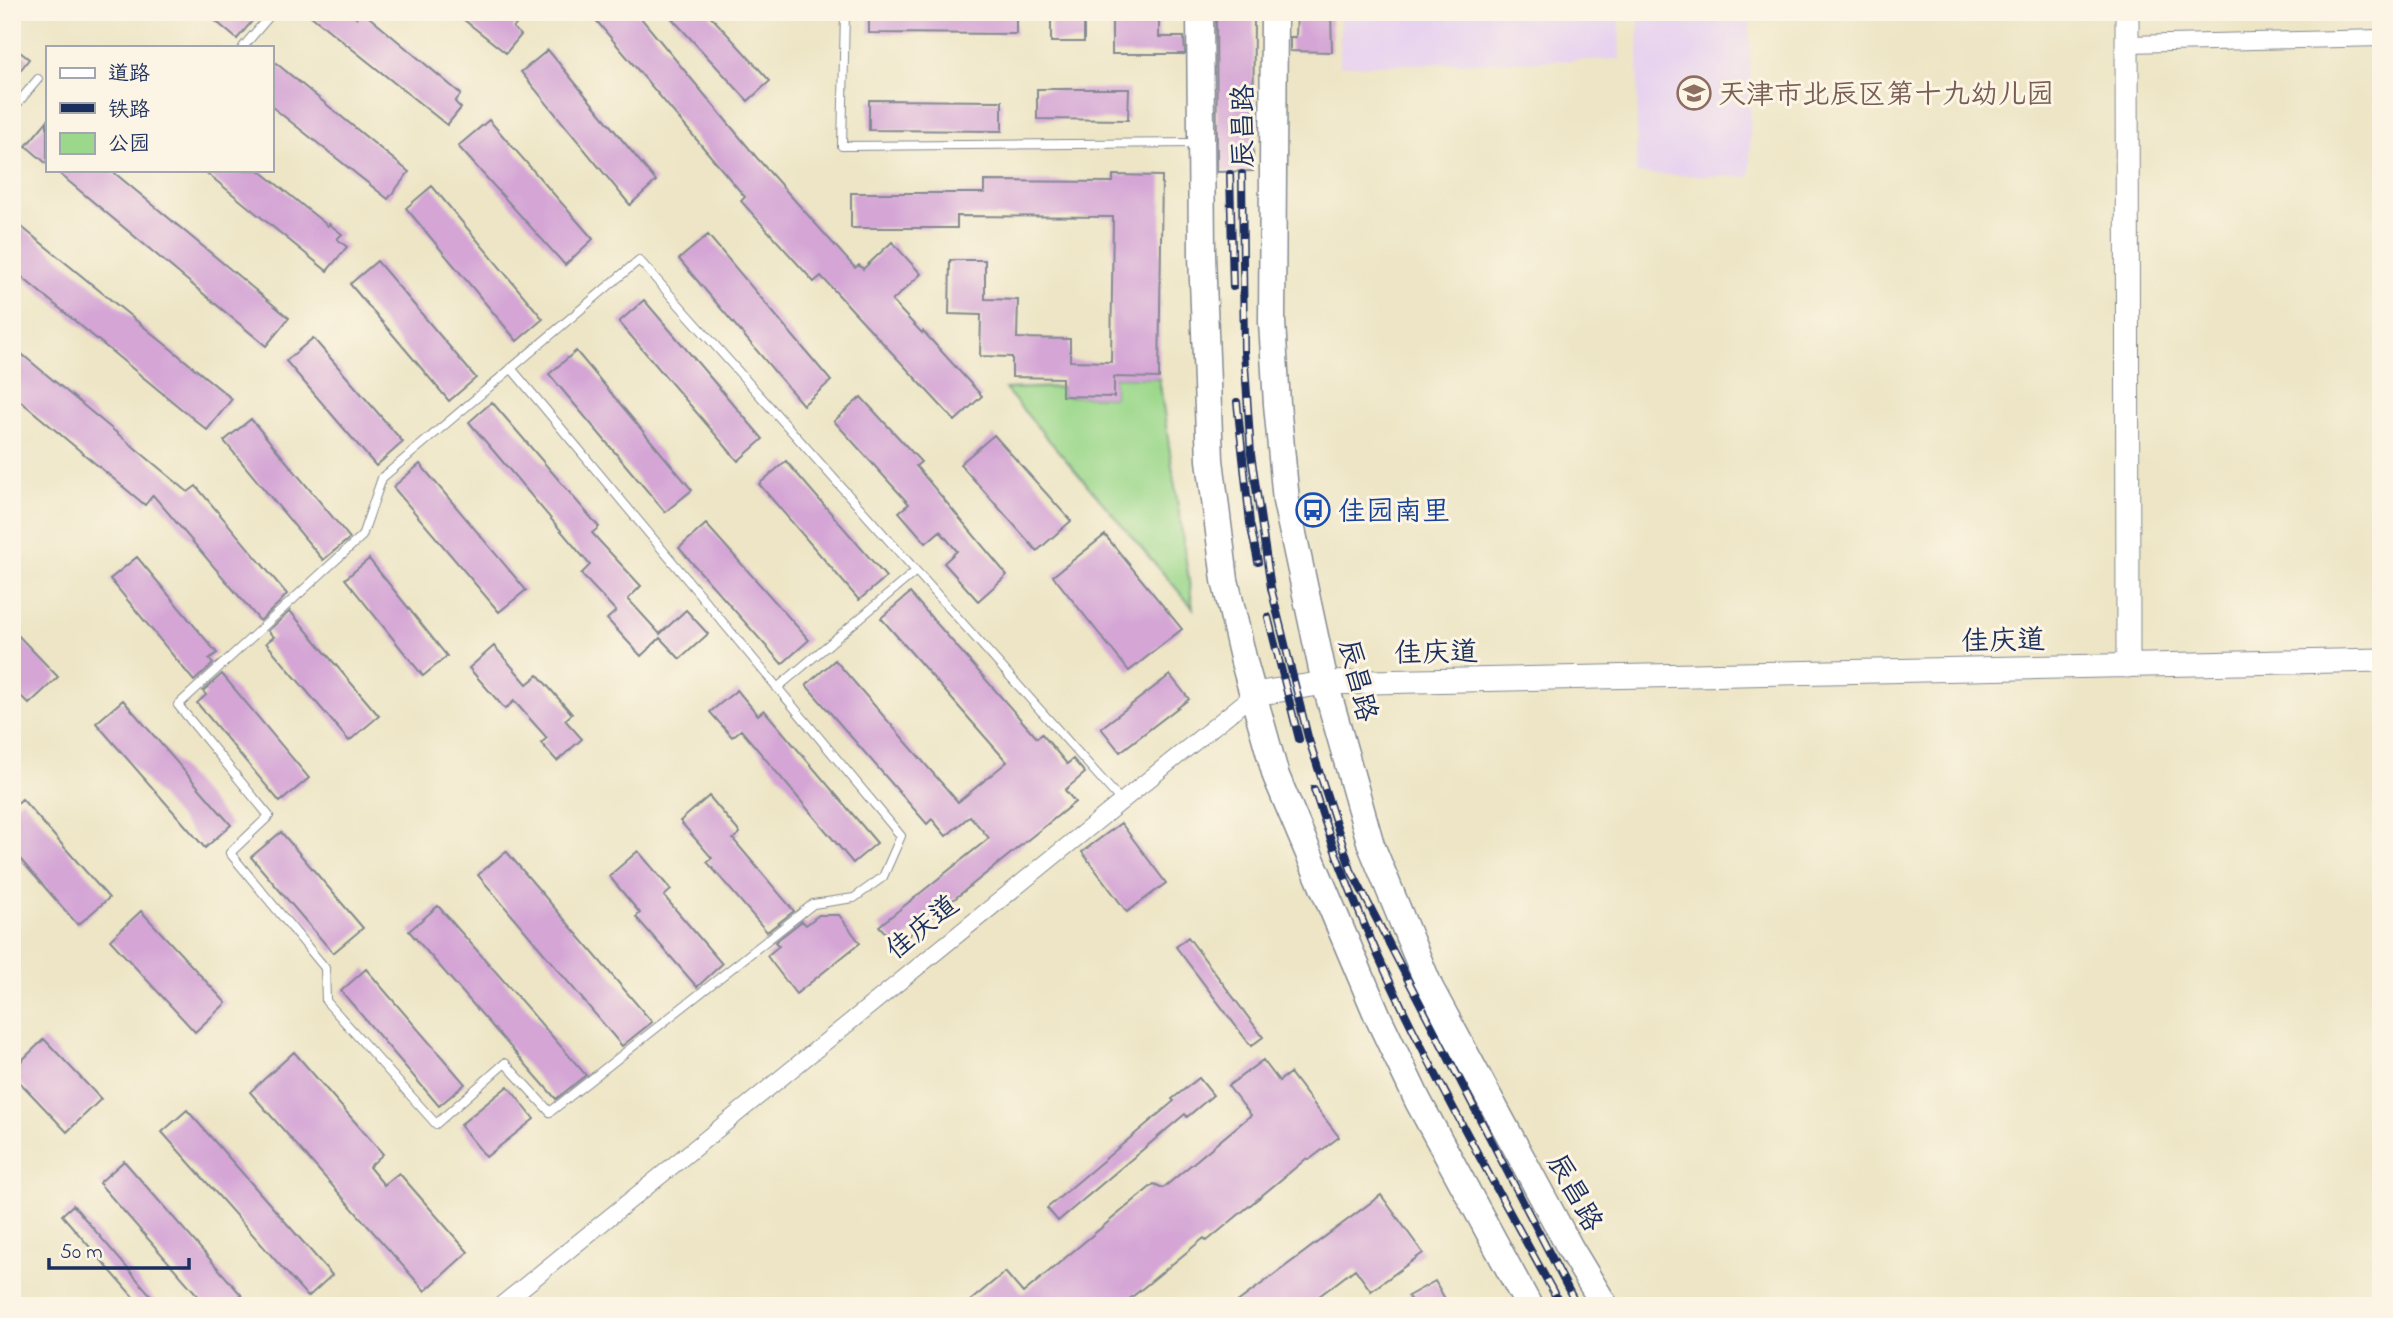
<svg xmlns="http://www.w3.org/2000/svg" width="2393" height="1318" font-family="'Indie Flower','LXGW WenKai TC',sans-serif">
<rect width="100%" height="100%" fill="#fcf5e5"/>
<filter id="ink" filterUnits="userSpaceOnUse"><feTurbulence type="fractalNoise" baseFrequency=".0143" numOctaves="2"/><feDisplacementMap in="SourceGraphic" scale="14" xChannelSelector="R" yChannelSelector="G"/><feConvolveMatrix kernelMatrix="1 2 1 2 8 2 1 2 1" color-interpolation-filters="sRGB"/></filter>
<filter id="wash" filterUnits="userSpaceOnUse"><feTurbulence type="fractalNoise" baseFrequency=".00686" numOctaves="4" result="noise"/><feDisplacementMap in="SourceGraphic" scale="28" xChannelSelector="R" yChannelSelector="G"/><feGaussianBlur stdDeviation="1.57" result="paint"/><feColorMatrix in="noise" values="0 0 0 0 0 0 0 0 0 0 0 0 0 0 0 0 0 1.4 0 .05"/><feComposite in="paint" operator="in"/></filter>
<g filter="url(#wash)">
<rect width="100%" height="100%" fill="#ede5c5"/>
<path fill="#e7d2ef" d="M1340,12H1619L1620,59L1340,66Z
M1639,12H1750V177L1636,174Z"/>
<path fill="#9cd88c" stroke="#5c8475" stroke-width="2" d="M1114,377L1159,378L1193,608L1005,389L1062,387V396L1114,397Z"/>
<g id="blocks">
<path fill="#d4a5d5" d="M205,12H260L237,39Z
M306,12H348L356,18L363,12L461,94L455,102L461,108L447,125Z
M454,12H491L501,20L507,12H513L521,19L513,28L521,35L506,53Z
M589,12H636L757,158L855,268L859,265L863,269L892,242L921,274L892,301L922,333L923,331L982,396L955,421L821,276L814,282L741,201L745,197Z
M666,12H707L770,81L748,101Z
M869,12H1016V34L869,33Z
M1051,12H1084V42H1051Z
M1112,12H1159V37H1184L1185,54H1112Z
M1216,12H1254L1253,171L1217,172Z
M1297,12H1331L1332,52L1290,51V37H1296Z
M12,46L29,59L12,81Z
M548,50L656,181L630,205L521,72Z
M271,59L409,172L388,199L271,106Z
M1037,89H1129L1128,120L1037,119Z
M869,100L1002,101V131L869,130Z
M489,120L593,239L565,265L458,146Z
M47,121V164L26,146Z
M55,170H111L289,318L266,346Z
M203,170H259L328,226L329,224L342,234L337,239L347,247L327,271Z
M1113,175L1162,176L1159,378L1114,377V397L1062,396V378L1012,377V357L980,356L981,315L949,314L950,260H985V299L1018,300L1017,338L1070,339V361L1111,362L1113,217L957,216V228H851V193H984V181L1113,182Z
M432,186L543,319L517,341L406,208Z
M12,219L232,399L207,430L12,269Z
M708,235L831,381L803,405L679,259Z
M377,261L476,378L449,401L350,284Z
M644,300L763,439L738,461L619,322Z
M313,338L403,442L376,466L286,361Z
M12,346L188,492L196,486L287,594L281,601L260,621L153,495L145,505L12,394Z
M576,351L692,490L665,512L549,374Z
M861,397L921,462L916,466L1007,575L978,601L944,563L957,551L940,531L926,543L899,512L909,504L834,421Z
M492,402L599,527L592,533L641,586L628,599L660,634L686,610L708,634L680,659L660,638L641,656L607,619L616,611L581,574L590,565L469,422Z
M251,419L350,538L323,560L224,441Z
M994,435L1071,521L1037,551L960,464Z
M786,461L886,577L859,600L759,484Z
M420,464L526,590L499,612L393,487Z
M706,524L809,640L782,664L679,548Z
M1105,535L1182,629L1129,671L1053,576Z
M137,557L217,653L209,659L213,664L194,681L110,579Z
M369,559L447,656L423,676L345,579Z
M910,593L1037,738L1042,734L1067,764L1073,759L1085,773L1065,790L1075,802L897,945L879,926L989,838L970,816L946,836L932,819L927,824L806,685L835,660L958,802L1007,762L881,618Z
M290,611L379,716L349,741L266,643L274,637L268,631Z
M12,629L58,677L29,704L12,687Z
M494,646L527,684L538,675L572,714L565,720L582,739L557,761L541,743L547,738L514,701L505,709L469,668Z
M222,674L309,778L280,802L197,703L206,695L203,691Z
M1170,675L1189,699L1120,752L1101,728Z
M737,690L758,715L764,710L877,843L853,863L741,730L732,737L710,712Z
M123,700L231,825L205,848L96,723Z
M709,796L740,833L733,839L794,911L767,932L707,862L712,858L680,821Z
M22,799L109,898L78,925L12,850V808Z
M1121,823L1166,883L1127,912L1082,852Z
M281,832L363,928L333,953L251,857Z
M506,851L652,1022L622,1046L478,875Z
M638,851L671,890L664,896L722,964L697,987L636,917L640,913L609,876Z
M438,906L586,1075L556,1099L409,931Z
M141,911L226,1003L195,1032L110,940Z
M819,915H839L860,943L796,994L767,956L779,946L775,942L802,921L806,925Z
M1188,937L1263,1037L1251,1046L1176,947Z
M366,969L465,1084L439,1106L341,991Z
M44,1039L101,1099L67,1132L12,1074V1070Z
M294,1052L383,1154L369,1167L384,1185L399,1173L468,1252L425,1291L250,1092Z
M1263,1060L1279,1081L1290,1073L1339,1137L1309,1160L1307,1158L1207,1241L1204,1238L1121,1306H964L1005,1272L1023,1293L1154,1184L1163,1188L1251,1115L1228,1086Z
M1199,1078L1213,1095L1187,1117L1185,1114L1058,1221L1047,1208L1174,1101L1172,1099Z
M508,1086L534,1119L486,1157L460,1125Z
M187,1110L332,1275L308,1297L162,1132Z
M124,1161L251,1306H207L99,1183Z
M1381,1195L1423,1253L1371,1291L1355,1269L1306,1306H1232Z
M73,1205L160,1306H141L62,1215Z
M1435,1281L1449,1306H1414L1408,1296Z"/>
</g>
</g>
<g filter="url(#ink)">
<use href="#blocks" fill-opacity="0" stroke="#848a92" stroke-width="2"/>
<g fill="none" stroke-linecap="round" stroke-linejoin="round">
<defs>
<path id="lane" d="M845,12L842,146L1199,143
M243,47L273,12
M12,110L38,79
M511,368L901,836L883,877L854,898L813,904L550,1112L505,1063L436,1124L326,1001L325,968L230,853L269,816L178,705L362,536L382,478L639,260L1122,802
M777,688L916,571"/>
<path id="street" d="M2127,44L2381,38
M500,1306L1254,694"/>
<path id="secondary" d="M2127,12L2128,666
M1254,694L1325,683L2381,660"/>
<path id="primary" d="M1200,12L1202,255L1210,460L1225,580L1244,662L1276,776L1378,1017L1418,1101L1529,1306
M1274,12L1272,322L1277,404L1286,501L1325,683L1371,845L1430,988L1570,1248L1605,1306"/>
</defs>
<use href="#lane" stroke="#848a92" stroke-width="10"/>
<use href="#street" stroke="#848a92" stroke-width="18"/>
<use href="#secondary" stroke="#848a92" stroke-width="25"/>
<use href="#primary" stroke="#848a92" stroke-width="29"/>
<use href="#lane" stroke="#fff" stroke-width="8"/>
<use href="#street" stroke="#fff" stroke-width="16"/>
<use href="#secondary" stroke="#fff" stroke-width="23"/>
<use href="#primary" stroke="#fff" stroke-width="26"/>
<defs>
<path id="rail" d="M1230,174L1233,287
M1242,174L1244,351L1251,454L1271,588L1308,737L1351,870L1577,1306
M1237,402L1250,523L1258,562
M1268,617L1299,739
M1314,789C1371,972 1470,1138 1561,1306"/>
</defs>
<use href="#rail" stroke="#1b2f5e" stroke-width="8"/>
<use href="#rail" stroke="#fcf5e5" stroke-width="5" stroke-dasharray="16" stroke-linecap="butt"/>
</g>
</g>
<defs>
<symbol id="school-ring" viewBox="-11 -11 22 22"><circle r="9.5" fill="#fcf5e5" stroke="#8d6e63" stroke-width="1.5"/><path d="M0-5L7-2L0 1L-7-2ZM-4 1L0 2.5L4 1V4Q0 6-4 4Z" fill="#8d6e63"/></symbol>
<symbol id="bus-ring" viewBox="-11 -11 22 22"><circle r="9.5" fill="#fcf5e5" stroke="#1a4fb4" stroke-width="1.5"/><path d="M-5-6H5V4H4V6H2V4H-2V6H-4V4H-5ZM-3.5-4V0h7V-4ZM-3.5 1.2v1.5H-2V1.2ZM2 1.2v1.5H3.5V1.2Z" fill="#1a4fb4"/></symbol>
</defs>
<g fill-rule="evenodd">
<use href="#school-ring" x="1675" y="74" width="38" height="38"/>
<use href="#bus-ring" x="1294" y="491" width="38" height="38"/>
</g>
<g text-anchor="middle" stroke-width="6" stroke-linejoin="round" paint-order="stroke">
<g font-size="28" fill="#785e54" stroke="#fcf5e5" text-anchor="start">
<text x="1718" y="103">天津市北辰区第十九幼儿园</text>
</g>
<g font-size="28" fill="#1b2f5e" stroke="#fcf5e5">
<text transform="translate(1242 126) rotate(-90)" y="10">辰昌路</text>
<text transform="translate(2003 639) rotate(-1)" y="10">佳庆道</text>
<text transform="translate(1436 651) rotate(-1)" y="10">佳庆道</text>
<text transform="translate(1359 680) rotate(76)" y="10">辰昌路</text>
<text transform="translate(921 926) rotate(-39)" y="10">佳庆道</text>
<text transform="translate(1576 1192) rotate(61)" y="10">辰昌路</text>
</g>
<g font-size="28" fill="#164399" stroke="#fcf5e5" text-anchor="start">
<text x="1338" y="520">佳园南里</text>
</g>
</g>
<rect width="2393" height="1318" fill="none" stroke="#fcf5e5" stroke-width="42"/>
<rect x="46" y="46" width="228" height="126" fill="#fcf5e5" stroke="#a2a6af" stroke-width="2"/>
<rect x="60" y="68" width="35" height="10" fill="#ffffff" stroke="#a2a6af" stroke-width="2"/>
<text x="108" y="80" font-size="21" fill="#1b2f5e">道路</text>
<rect x="60" y="103" width="35" height="10" fill="#1b2f5e" stroke="#a2a6af" stroke-width="2"/>
<text x="108" y="116" font-size="21" fill="#1b2f5e">铁路</text>
<rect x="60" y="133" width="35" height="21" fill="#9cd88c" stroke="#a2a6af" stroke-width="2"/>
<text x="108" y="150" font-size="21" fill="#1b2f5e">公园</text>
<path d="M49 1258v10h140v-10" fill="none" stroke="#1b2f5e" stroke-width="3.5"/>
<text x="60" y="1258" font-size="21" fill="#1b2f5e" stroke="#fcf5e5" stroke-width="5" paint-order="stroke">50 m</text>
</svg>
